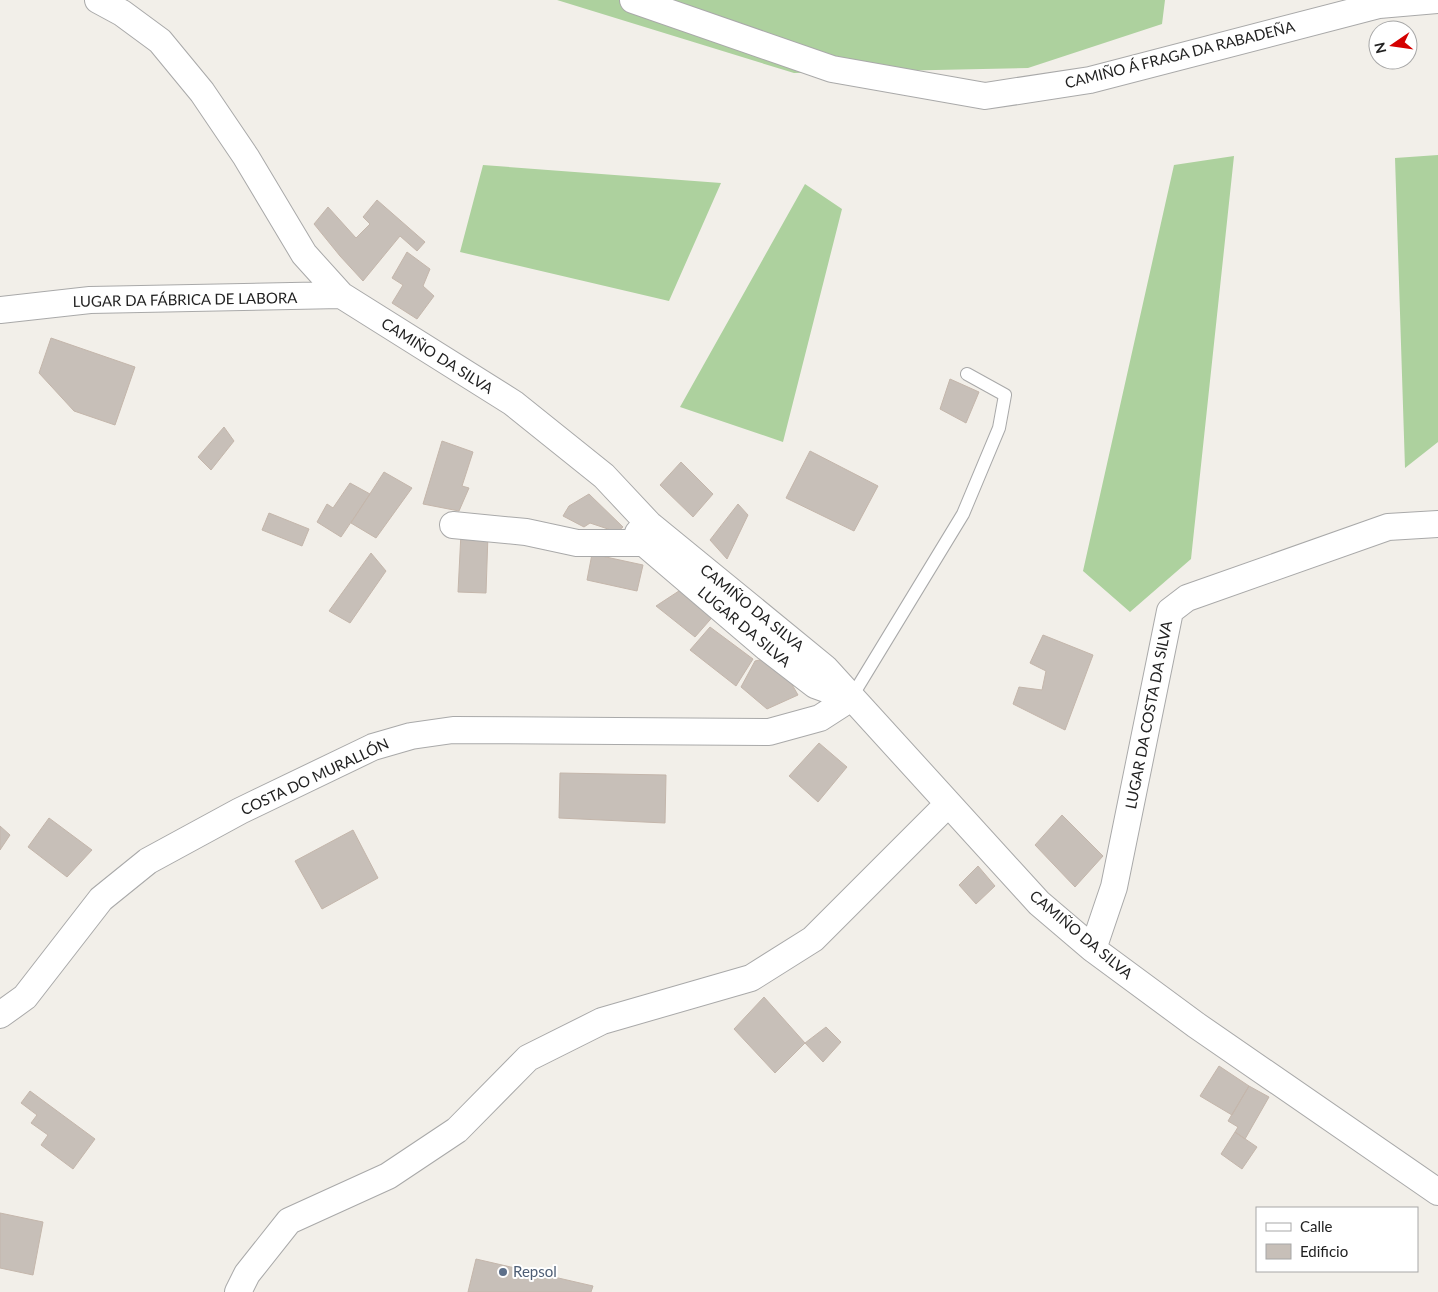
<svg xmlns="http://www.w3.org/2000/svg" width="1438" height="1292" font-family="Lato,sans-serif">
<rect width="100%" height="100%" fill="#f2efe9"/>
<path fill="#add19e" d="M557,0H1165L1162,24L1028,68L794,73Z
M1438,155V442L1405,468L1395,158Z
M1234,156L1191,559L1130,612L1083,571L1174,165Z
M483,165L721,183L669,301L460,252Z
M805,184L842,209L783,442L680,407Z"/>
<path fill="#c7bfb8" stroke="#c4b6ab" d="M377,200L425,242L417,251L400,236L363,281L340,256L314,224L328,207L356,238L370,224L363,217Z
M407,252L430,269L423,286L434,296L417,319L392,303L403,285L392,278Z
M51,338L135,367L115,425L74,411L39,373Z
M950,379L979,392L966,423L940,409Z
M224,427L234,441L211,470L198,457Z
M442,441L473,452L462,486L469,488L459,511L423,504Z
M810,451L878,486L854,531L786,498Z
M681,462L713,494L693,517L660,485Z
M384,472L412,488L376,538L351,523Z
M350,483L370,494L341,537L317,522L327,504L333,508Z
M589,494L623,527L617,532L590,523L584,527L563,516L569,506Z
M738,504L748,515L727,559L710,540Z
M269,513L309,529L302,546L262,530Z
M461,533L488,534L486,593L458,592Z
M371,553L386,571L350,623L329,611Z
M592,554L643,565L637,591L587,580Z
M685,587L716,613L695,637L656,606Z
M710,627L753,659L736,686L690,650Z
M1043,635L1093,655L1065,730L1013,704L1019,687L1042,690L1046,671L1030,663Z
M768,658L790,681L798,695L767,709L741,687L755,661Z
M819,743L847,767L818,802L789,776Z
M560,773L666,775L665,823L559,818Z
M1062,815L1103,856L1075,887L1035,845Z
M49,818L92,850L67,877L28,847Z
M0,826L10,835L0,850Z
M353,830L378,878L322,909L295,861Z
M978,866L995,886L976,904L959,885Z
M764,997L805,1043L775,1073L734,1029Z
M826,1027L841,1042L823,1062L805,1043Z
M1219,1066L1249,1086L1232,1115L1200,1096Z
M1249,1086L1269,1097L1245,1139L1235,1132L1238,1127L1228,1121Z
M30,1091L95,1139L73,1169L41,1145L48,1135L31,1123L37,1115L21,1103Z
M1235,1132L1257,1147L1242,1169L1221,1154Z
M0,1213L43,1222L33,1275L0,1268Z
M476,1259L593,1286L591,1292H468Z"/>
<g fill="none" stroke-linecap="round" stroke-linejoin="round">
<defs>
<path id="lane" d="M851,698L963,514L999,428L1005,395L967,374"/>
<path id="street" d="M98,0L122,13L160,41L202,92L246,157L304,254L341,295L513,403L604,476L649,524L825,668L1039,903L1093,949L1196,1025L1438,1192
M633,0L832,69L985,96L1090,80L1379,5L1438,0
M0,310L90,300L341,295
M453,525L526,532L577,543H644
M638,533L644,543L767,648L815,685L848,697
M1093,949L1114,887L1170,611L1187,598L1388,527L1438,524
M0,1015L25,997L101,899L148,861L240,811L373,747L411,736L453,730L769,732L820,718L851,698
M238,1292L247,1274L289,1221L388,1176L457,1130L528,1058L602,1021L751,978L813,939L948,804"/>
</defs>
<use href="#lane" stroke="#a9a9a9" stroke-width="14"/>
<use href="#street" stroke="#a9a9a9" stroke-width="28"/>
<use href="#lane" stroke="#fff" stroke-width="12"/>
<use href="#street" stroke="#fff" stroke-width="26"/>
</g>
<circle fill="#5c6f8a" stroke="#fff" stroke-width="2" cx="503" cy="1272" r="5"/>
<g text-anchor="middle" stroke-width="4" stroke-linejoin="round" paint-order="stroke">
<g font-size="15" fill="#222" stroke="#fff">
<text transform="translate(1180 55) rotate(-14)" y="5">CAMIÑO Á FRAGA DA RABADEÑA</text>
<text transform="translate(185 300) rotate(-1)" y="5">LUGAR DA FÁBRICA DE LABORA</text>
<text transform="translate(437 356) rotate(32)" y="5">CAMIÑO DA SILVA</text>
<text transform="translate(752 608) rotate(39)" y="5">CAMIÑO DA SILVA</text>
<text transform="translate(744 627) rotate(40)" y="5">LUGAR DA SILVA</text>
<text transform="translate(1149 715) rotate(-79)" y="5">LUGAR DA COSTA DA SILVA</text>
<text transform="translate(315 777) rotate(-25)" y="5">COSTA DO MURALLÓN</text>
<text transform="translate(1081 935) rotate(40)" y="5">CAMIÑO DA SILVA</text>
</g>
<g font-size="15" fill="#4e5e75" stroke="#fff" text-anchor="start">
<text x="513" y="1277">Repsol</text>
</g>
</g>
<rect x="1256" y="1207" width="162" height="65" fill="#ffffff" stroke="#a7a7a7"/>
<rect x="1266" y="1223" width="25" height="8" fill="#ffffff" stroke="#a7a7a7"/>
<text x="1300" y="1232" font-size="15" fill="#222222">Calle</text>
<rect x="1266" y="1244" width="25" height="15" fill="#c7bfb8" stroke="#a7a7a7"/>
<text x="1300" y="1257" font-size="15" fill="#222222">Edificio</text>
<g transform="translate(1393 45) rotate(257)"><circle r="24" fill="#ffffff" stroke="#a7a7a7"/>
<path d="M0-4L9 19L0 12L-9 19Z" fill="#d40000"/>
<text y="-8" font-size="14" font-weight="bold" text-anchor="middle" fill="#222222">N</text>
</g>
</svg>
